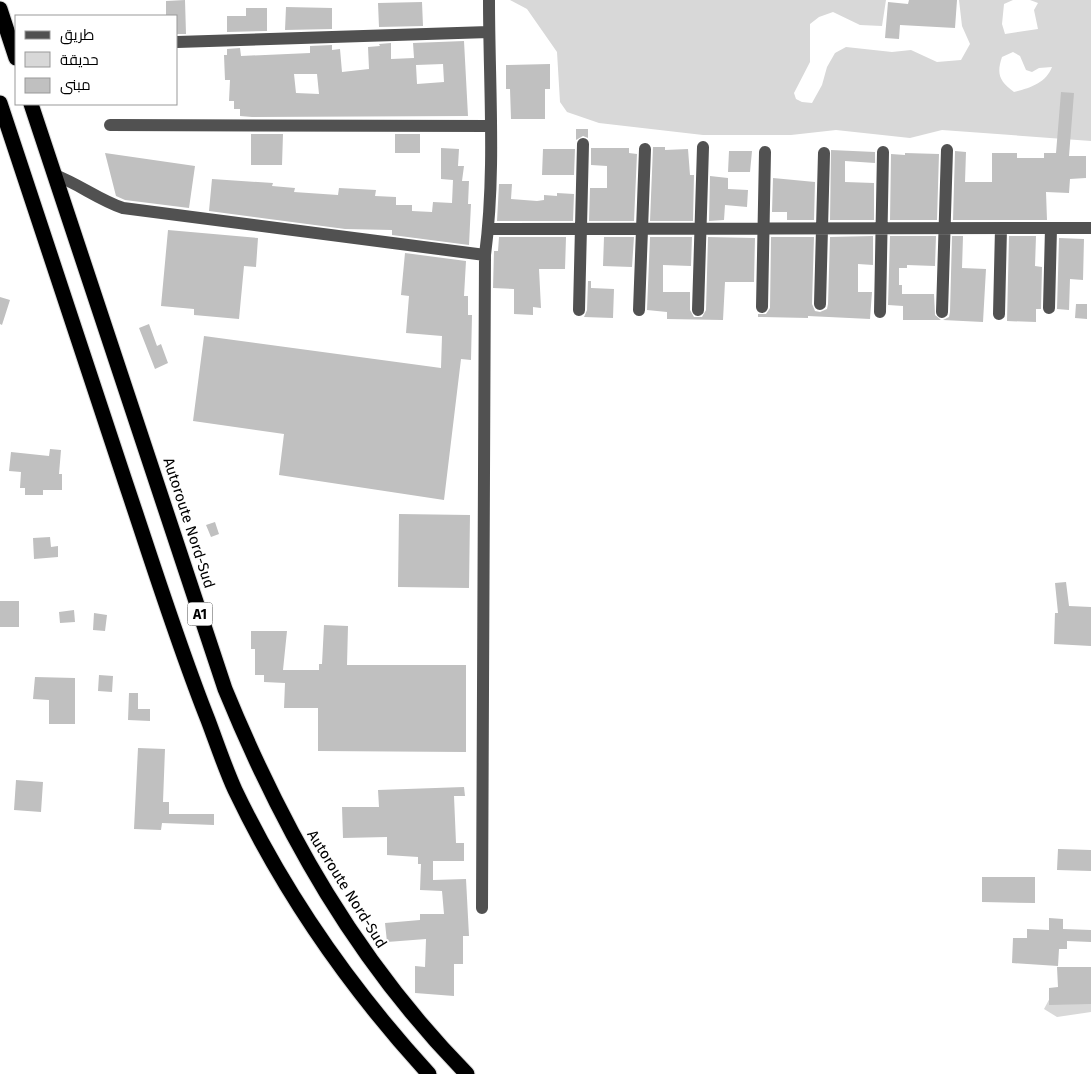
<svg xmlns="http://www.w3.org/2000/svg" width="1091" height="1074" font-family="'Fira Sans',Cairo,sans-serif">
<rect width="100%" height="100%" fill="#fff"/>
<path fill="#d8d8d8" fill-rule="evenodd" d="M510,0H886L882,26L860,25L833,12L819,17L810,24V62L794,93L796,99L802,102L812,103L822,85L827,67L835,53L846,47L892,52L911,50L937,62L961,60L970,44L962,26L959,0H1013L1004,4L1002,24L1005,34L1038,29L1034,10L1038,3L1030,0H1091V141L942,130L910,138L836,130L791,135H703L599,123L567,112L560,102L557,52L527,9ZM1013,52L1020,56L1026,70L1032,72L1039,68L1052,67C1046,83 1030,88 1014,92C1000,81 996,75 1002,57Z
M1051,996L1091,998V1012L1057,1017L1044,1009Z"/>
<path fill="#c0c0c0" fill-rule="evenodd" d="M185,0L186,34H176V16H166V1Z
M909,0H957L955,28L900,25L899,39L885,38L888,2L908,4Z
M422,2L423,26L379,27L378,3Z
M286,7L332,8V29L285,30Z
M246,8H267V31L227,32V16H246Z
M464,41L468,116L252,117L240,116V109H234V101H229L230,80H225L224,55H227V49L240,48L241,56L310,53V46L332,45V50L340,49L342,72L369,69L368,47L380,46L379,44L391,43V59L414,58L413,43ZM443,64L444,82L417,84L416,65ZM294,74H317L319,94L296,93Z
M550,64V89H545V119H511L510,89H506V65Z
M1061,92L1074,93L1069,156H1086V178L1070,179L1069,193L1046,192L1047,220H953L955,151L966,152L965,182H992V153H1017V158H1044V153H1056Z
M576,129H588V138L583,136L576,140Z
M251,134H283L282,165H251Z
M395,134H420V153H395Z
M653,147H665V150L688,149L690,175H694L693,221H650Z
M441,148L459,149L458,166H464L462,181H469L468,204H471L469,245L392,235V230L345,229L209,211L212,179L273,183L272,186L295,188L294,192L338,195L339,188L376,190L375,196L396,197V205H412V211L432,212L433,202L452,203L453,180L441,179Z
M591,148H629V153L637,154L634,221H589L590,188H607V166L591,165Z
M543,149H575L574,175H542Z
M831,150L875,152V163L845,161V182L874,183V220H830Z
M729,151H752L750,172H728Z
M105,153L195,166L189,208L125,200L116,196Z
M905,153L939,154L937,220H890L891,154L905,155Z
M710,176L728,178V189L748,190L747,207L725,205L724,220L709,221Z
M773,178L815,182L814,220H787V212H772Z
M499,184H512L511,199L537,201L544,200V195L557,196V193L574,194L573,221H497Z
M168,230L258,238L256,267L244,266L239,319L194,315V309L161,306Z
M873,236V265L858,264V292H872L870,319L808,316V318L758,317V314H766L770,308L771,237H814L812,304L815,311L820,312L827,309L828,304L830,237Z
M890,236H936L935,266L907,265V268H899V285H902V294H934L935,315L941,320H903V306L888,305Z
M952,236H963L962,268L986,269L983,322L943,320L949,317L950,312Z
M1009,236H1036L1035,266L1042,267L1041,309H1036V322L1007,321Z
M499,237H566L565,269H539L541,308L533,307V315L514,314V289L493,288L494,251H498Z
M604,237H634L632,267L603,266Z
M650,237H692L691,266L663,265V292H690V310L694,317H702L706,310L708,237L755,238L754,282H725L723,320L667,319V312L647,310Z
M1059,238L1084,239L1083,280L1070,279L1069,310L1057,309Z
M405,253L466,261L464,296H468V315H472L471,360L461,359L444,500L279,475L284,434L193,421L204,336L441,368L442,336L406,333L409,296L401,295Z
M588,281H591V288L614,289L613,318L584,317L587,310Z
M0,297L10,300L2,325L0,324Z
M1076,304H1087V319L1075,318Z
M149,324L157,346L161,344L168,363L155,369L139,328Z
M50,449L61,450L59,474H62V490H43V495H25V488H20L21,472L9,471L11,452L49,456Z
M399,514L470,515L469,588L398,587Z
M215,522L219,534L211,537L206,525Z
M50,537L51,547L58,546V557L34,559L33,538Z
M1066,582L1069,606L1091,607V646L1054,644L1055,613H1058L1055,583Z
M0,601H19V627H0Z
M74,610L75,622L60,623L59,612Z
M94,613L107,615L105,631L93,630Z
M324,625L348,626L347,665H466V752L318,751V708H284L285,683L264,682V675H255V649H251V631H287L283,670H319V664H322Z
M99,675L113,676L112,692L98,691Z
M35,677L75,678V724H49V700L33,699Z
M129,693H138V709H150V721L128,720Z
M138,748L165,749L163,802H169V814H214V825L162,823L161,830L134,829Z
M16,780L43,782L41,812L14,810Z
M464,787L465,796H454L456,843H464V861H433V880L466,879L469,936H463V964H454V996L415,993V966L425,967L426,939L387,942L385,923L420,920V914H444L442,891L420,890L421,864H418V857L387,855V837L343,838L342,807H379L378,790Z
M1058,849L1091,850V871L1057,870Z
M982,877H1035V903L982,902Z
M1049,918L1063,919V929L1091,930V942L1067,941V949H1059L1058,966L1012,963L1013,938H1027V929L1049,930Z
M1057,967H1091V1004L1049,1005V988L1058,987Z"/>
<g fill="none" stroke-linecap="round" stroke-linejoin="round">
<defs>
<path id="highway" d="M0,9L16,58
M0,103C42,229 83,355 125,481C152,561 177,642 208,720C217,744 225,768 235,790C285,895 351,989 429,1074
M31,104L225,689C284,833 357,962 467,1074"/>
</defs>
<use href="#highway" stroke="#dbdbdb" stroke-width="17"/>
<path stroke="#515151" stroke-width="12" d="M177,42L489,32
M110,125L491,126
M55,175C79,184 99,200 123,208L485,255
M488,229L1091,228
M820,304L824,153
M762,307L765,152
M1049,308L1051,228
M579,310L583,144
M639,310L645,149
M698,310L703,147
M880,312L883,152
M942,312L947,150
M999,314L1001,228
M482,908L485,255C496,171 489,85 489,0"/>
<use href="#highway" stroke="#000" stroke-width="15"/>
</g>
<g text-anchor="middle" stroke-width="4" stroke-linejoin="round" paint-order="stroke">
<rect fill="#fff" stroke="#4c4c4c" stroke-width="1" x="187.5" y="602.5" width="25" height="23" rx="4"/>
<g font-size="14" font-weight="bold" fill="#000">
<text x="200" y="619">A1</text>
</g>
<g font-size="15" fill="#000" stroke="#fff">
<text transform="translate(189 523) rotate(72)" y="5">Autoroute Nord-Sud</text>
<text transform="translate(347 889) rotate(58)" y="5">Autoroute Nord-Sud</text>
</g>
</g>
<rect x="15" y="15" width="162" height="90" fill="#ffffff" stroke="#999999"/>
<rect x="25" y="31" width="25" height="8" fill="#515151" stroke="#999999"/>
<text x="60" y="40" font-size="15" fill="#000000">طريق</text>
<rect x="25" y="52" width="25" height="15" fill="#d8d8d8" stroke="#999999"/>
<text x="60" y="65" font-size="15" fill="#000000">حديقة</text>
<rect x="25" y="78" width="25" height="15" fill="#c0c0c0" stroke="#999999"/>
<text x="60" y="90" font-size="15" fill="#000000">مبنى</text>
</svg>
